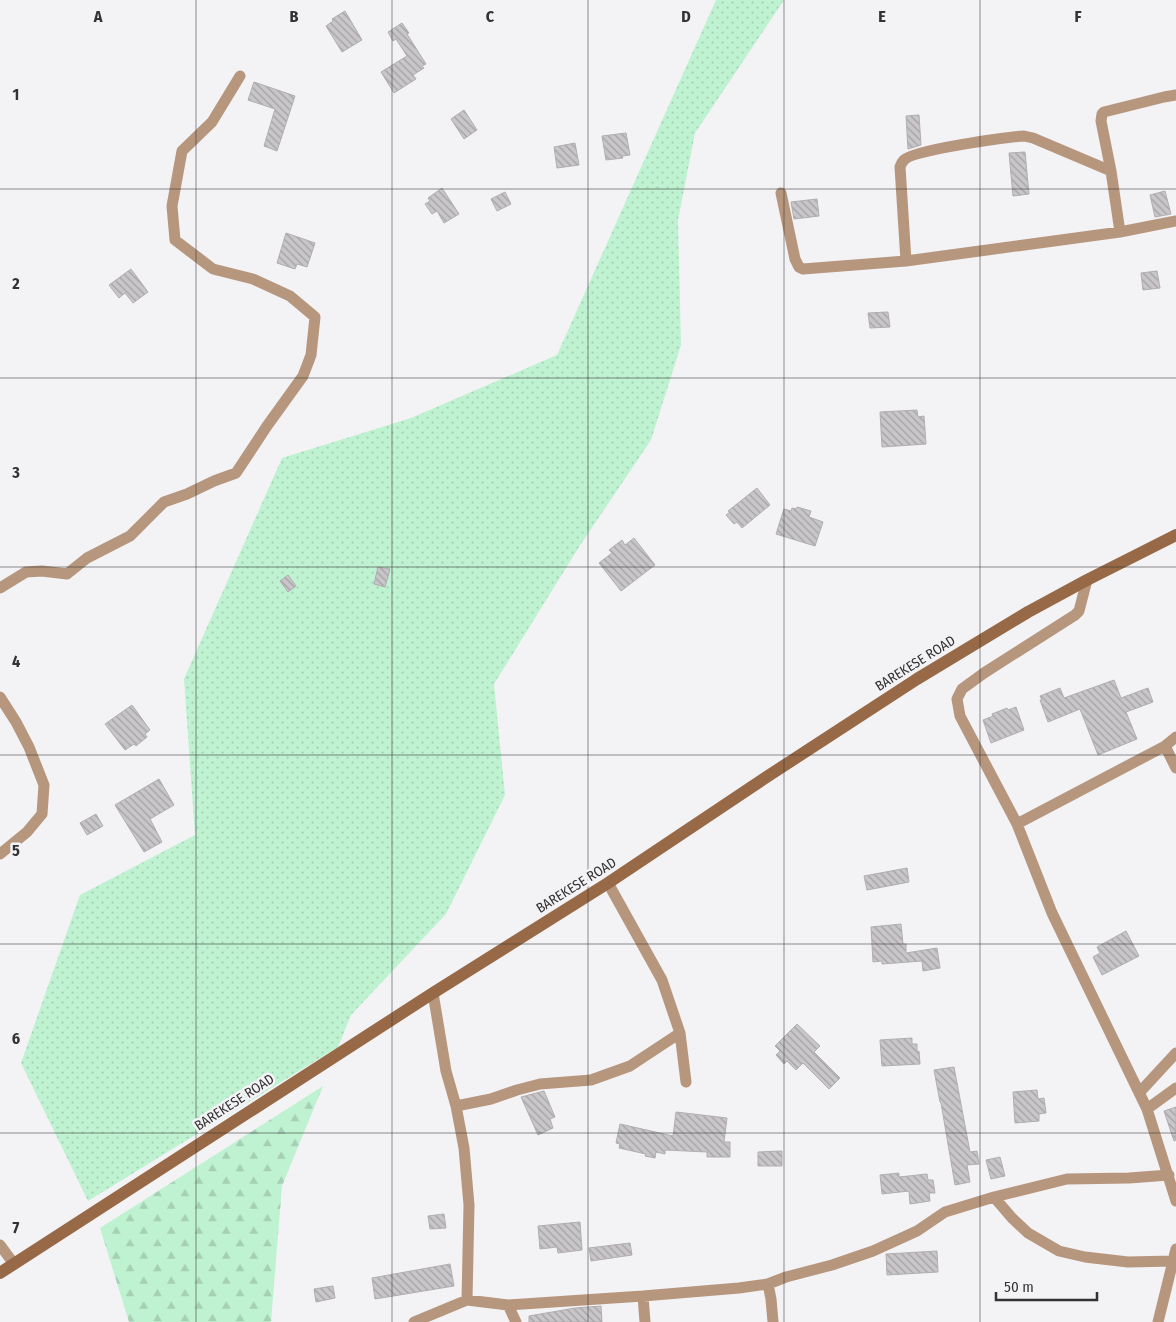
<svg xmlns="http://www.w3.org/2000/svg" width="1176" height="1322" font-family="'Fira Sans Condensed',sans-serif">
<defs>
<pattern id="grass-dots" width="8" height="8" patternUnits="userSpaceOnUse" patternTransform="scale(1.25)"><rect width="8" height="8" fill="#bff2d1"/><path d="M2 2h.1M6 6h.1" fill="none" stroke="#a5d0b4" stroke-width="1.8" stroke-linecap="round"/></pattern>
<pattern id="forest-firs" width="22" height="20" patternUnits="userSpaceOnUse" patternTransform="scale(1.25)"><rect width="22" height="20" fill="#bff2d1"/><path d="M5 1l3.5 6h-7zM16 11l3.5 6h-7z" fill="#a5d0b4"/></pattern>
<pattern id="building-back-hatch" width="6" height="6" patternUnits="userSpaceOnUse" patternTransform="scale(1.25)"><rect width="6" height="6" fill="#c9c6c9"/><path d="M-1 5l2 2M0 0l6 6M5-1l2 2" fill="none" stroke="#a4a1a4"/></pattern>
</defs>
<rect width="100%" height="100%" fill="#f3f2f5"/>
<path fill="url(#grass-dots)" d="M716,0H784L695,133L678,220L681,345L651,440L579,547L494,684L505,795L446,914L351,1015L338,1047L88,1201L21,1063L80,895L195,835L184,679L282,458L411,418L557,355Z"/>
<path fill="url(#forest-firs)" d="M323,1086L282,1186L271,1322H129L100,1228Z"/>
<path fill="url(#building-back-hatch)" stroke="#b0aeb0" d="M345,11L362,40L342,52L326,26L333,21L332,19Z
M402,23L409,33L407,34L426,64L422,66L424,68L413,75L416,79L394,93L381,72L407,56L396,39L393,41L388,32Z
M254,82L295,96L277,151L264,146L275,109L248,100Z
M464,110L477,130L464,139L451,119Z
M919,115L921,145L908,149L906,116Z
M626,133L630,155L622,156L623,158L606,160L602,136Z
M575,143L579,165L557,168L554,147Z
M1025,152L1029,194L1013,196L1009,153Z
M442,188L459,214L444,223L437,211L432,214L425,204L430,201L428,198Z
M1165,191L1171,214L1155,217L1150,195Z
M505,192L511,204L497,211L491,199Z
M817,199L819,216L794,219L791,202Z
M286,233L315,243L307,267L297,264L295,269L277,263Z
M131,269L148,292L133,303L125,293L119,298L109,285Z
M1157,271L1160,288L1143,290L1141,273Z
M888,312L890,327L870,328L868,313Z
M917,410L918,417L924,416L926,444L882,447L880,412Z
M757,488L770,505L742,528L737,522L734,524L726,515L730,512L728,511Z
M797,507L811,511L809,517L823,522L815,546L776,534L784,509L791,511L792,508L796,509Z
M634,538L655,565L621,591L599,563L612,553L609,550L622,540L625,545Z
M378,567L390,569L385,587L374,584Z
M288,575L296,586L288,592L280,581Z
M1114,680L1121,698L1148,688L1153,702L1126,712L1137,739L1098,755L1080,709L1048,722L1040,700H1042L1040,696L1060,688L1064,698Z
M132,705L150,730L145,734L147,737L136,746L134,744L125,750L105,724Z
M1016,707L1024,730L991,743L983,720L993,716L992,714L1007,708L1008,710Z
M159,779L174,805L150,819L162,842L144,852L115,805Z
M96,814L103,826L87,835L80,823Z
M907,868L909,882L867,890L864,876Z
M901,924L903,944H906V953L937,948L940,968L923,971L922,961L882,964V961L873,962L871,927Z
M1126,931L1139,956L1102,975L1093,957L1100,953L1097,947Z
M797,1024L820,1046L814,1052L840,1078L829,1089L803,1063L796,1070L787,1061L784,1064L776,1055L780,1051L775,1046Z
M912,1038V1044H917V1052L919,1051L920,1064L882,1066L880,1040Z
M954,1067L970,1152L977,1151L979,1164L967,1165L970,1182L955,1185L941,1103L940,1102L934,1070Z
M1037,1090L1038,1099L1044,1098L1046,1113L1039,1114V1121L1015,1123L1013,1092Z
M544,1091L555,1117L550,1119L553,1128L538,1135L521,1097Z
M1176,1107V1140L1174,1141L1164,1111Z
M676,1112L727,1118L724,1142H730V1157H707V1152L665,1150V1154L656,1152L655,1158L645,1156L646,1154L619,1148L620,1144L616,1143L620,1124L673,1136Z
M782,1151V1166H758V1152Z
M1000,1157L1005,1176L991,1179L986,1160Z
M899,1173V1177L927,1174L928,1180H933L935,1193H929L930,1201L910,1204L909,1191L882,1194L880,1175Z
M444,1214L446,1228L430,1229L428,1216Z
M580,1222L582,1250L558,1253L557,1247L540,1249L538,1226Z
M630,1243L632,1255L591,1261L589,1248Z
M937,1251L938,1272L887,1275L886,1254Z
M450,1264L454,1286L375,1299L372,1278Z
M333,1286L335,1298L316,1302L314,1289Z
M601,1306L602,1322H529V1316L575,1308Z"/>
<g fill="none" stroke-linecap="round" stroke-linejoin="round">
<path stroke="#b7967e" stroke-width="11" d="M781,193L795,259L799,267L803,269L906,261L1120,232L1176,221
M1120,232L1111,171L1101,121L1102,114L1104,112L1164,97L1176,95
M906,261L900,167C901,164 902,162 904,160C913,150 1007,137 1024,136L1033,138L1111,171
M1087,580L1079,611L1075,615L984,673L962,689L957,699L960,716L1017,824L1052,913L1147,1109L1176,1201
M0,588L26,572L42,571L67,574L87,558L130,536L164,502L187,494L214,481L236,473L267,426L303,376L311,355L315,317L290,296L253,279L213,269L175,240L172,206L182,151L212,122L240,76
M0,697L16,722L29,747L44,785L42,814L27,832L0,854
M1165,746L1176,768
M1017,824L1165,746L1176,737
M608,883L662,980L680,1033L686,1082
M433,993L446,1071L456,1106L464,1148L469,1205L467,1300
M1139,1093L1176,1053
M456,1106L491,1099L517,1090L540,1084L591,1080L630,1066L680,1033
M1147,1109L1176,1088
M994,1197L1012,1218L1028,1233L1059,1251L1085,1257L1128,1262L1173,1261
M0,1245L14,1264
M768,1284L771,1299L773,1322
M643,1296L645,1322
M508,1305L516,1322
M414,1322L467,1300L508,1305L643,1296L739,1288L768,1284L786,1277L832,1265L873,1251L917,1231L945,1212L994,1197L1067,1179L1129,1178L1169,1175
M1158,1322L1176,1249"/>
<path stroke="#986946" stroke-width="12" d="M0,1273L433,993L608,883L765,778L917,679L1028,612L1087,580L1176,535"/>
</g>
<path fill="none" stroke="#343334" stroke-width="1" stroke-opacity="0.55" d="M196,0V1322M392,0V1322M588,0V1322M784,0V1322M980,0V1322M0,189H1176M0,378H1176M0,567H1176M0,755H1176M0,944H1176M0,1133H1176"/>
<g text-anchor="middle" stroke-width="5" stroke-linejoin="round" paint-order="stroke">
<g font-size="14" fill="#343334" stroke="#f3f2f5">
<text transform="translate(915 663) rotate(-32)" y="5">BAREKESE ROAD</text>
<text transform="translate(576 885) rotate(-32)" y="5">BAREKESE ROAD</text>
<text transform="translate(234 1102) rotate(-33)" y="5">BAREKESE ROAD</text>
</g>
</g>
<g font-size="16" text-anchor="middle" font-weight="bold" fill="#343334" stroke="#f3f2f5" stroke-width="5" stroke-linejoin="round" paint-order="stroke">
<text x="98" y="22">A</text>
<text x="294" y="22">B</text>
<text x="490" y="22">C</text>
<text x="686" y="22">D</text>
<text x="882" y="22">E</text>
<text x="1078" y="22">F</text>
<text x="16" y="100">1</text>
<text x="16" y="289">2</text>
<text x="16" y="478">3</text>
<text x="16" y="667">4</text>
<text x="16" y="856">5</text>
<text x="16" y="1044">6</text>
<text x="16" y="1233">7</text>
</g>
<path d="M996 1292v8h101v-8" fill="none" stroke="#343334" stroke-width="2.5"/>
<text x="1004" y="1292" font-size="15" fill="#343334" stroke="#f3f2f5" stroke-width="4" paint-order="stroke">50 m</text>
</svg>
